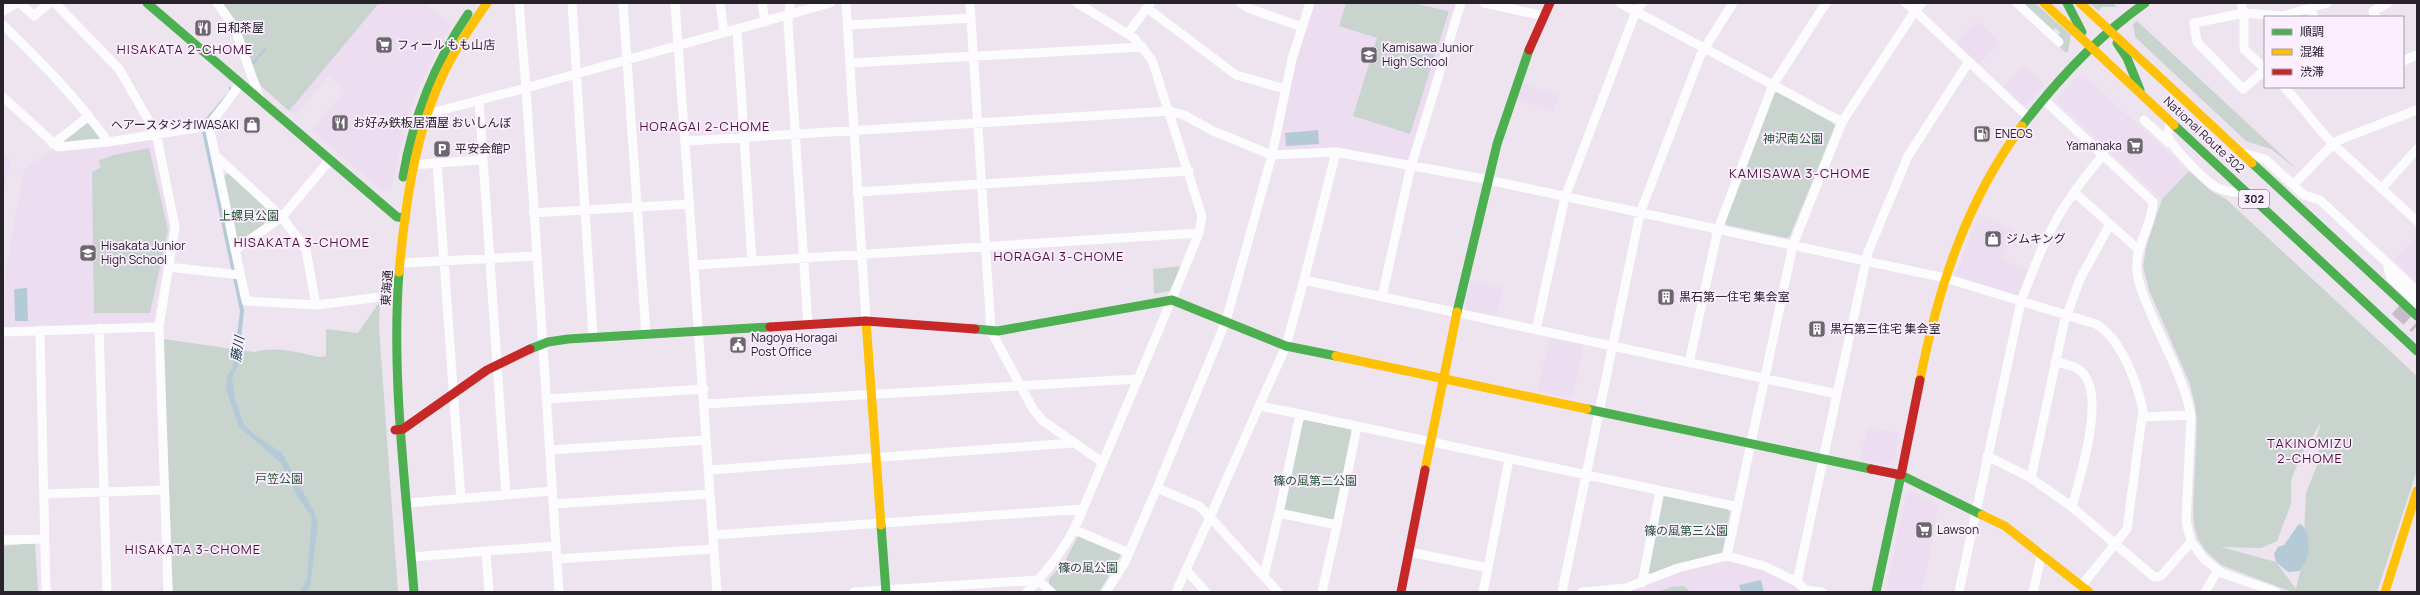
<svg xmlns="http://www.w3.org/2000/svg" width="2420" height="595" font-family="Manrope,'Noto Sans JP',sans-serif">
<rect width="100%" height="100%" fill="#ede4f0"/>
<path fill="#ecddf1" d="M379,3H425L451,25L426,71L407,118L391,190L383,192L312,130L345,90L329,76L295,116L289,111Z
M1313,3H1455L1409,158L1406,160L1337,147L1280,151L1276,148L1305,27Z
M1977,21L2000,43L1977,66L1955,45Z
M2024,65L2044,84L2026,106L2021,107L2001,89Z
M2078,76L2085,77L2189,171L2162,199L2057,102L2058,98Z
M1523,83L1559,96L1553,111L1517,98Z
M150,140L153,141L171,230L153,320L151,322L4,327L5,275L24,169L50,151Z
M3,153L11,161L3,196Z
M1979,215L2015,231L2001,260L2029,271L2020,293L2015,296L1955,276Z
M2417,235V281L2394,260Z
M1470,280L1503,287L1497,318L1467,312L1465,308Z
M1550,336L1584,343L1572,398L1537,390Z
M1867,427L1899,433L1894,461L1888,465L1860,459Z
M1913,492L1939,504L1922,592H1886L1906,495Z
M1729,560L1749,564L1774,575L1803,592H1623L1678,572Z"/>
<path fill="#c9d4ce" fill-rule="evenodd" d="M222,3H379L289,111L261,86Z
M1346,3H1412L1449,11L1410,134L1353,116L1377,38L1339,26Z
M2021,3L2036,4L2071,35L2068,52L2066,53C2060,48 2055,41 2060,32L2055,28L2053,31Z
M2090,3H2113L2117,7H2102L2098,11Z
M2137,21L2298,170L2271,149L2246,141L2135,37L2133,24Z
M1778,92L1833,123L1835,126L1790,236L1786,238L1727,225L1724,221L1774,93Z
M89,119L104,140L63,143L61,141Z
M149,148L168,230L150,313H94L92,172L101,167L98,161L113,155Z
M2189,171L2211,191L2226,199L2417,376V470L2377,592H2292L2221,565L2205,550L2198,539L2194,526L2193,510L2197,422L2195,406L2190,384L2149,290L2143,266L2147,244L2162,199ZM2321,422L2316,439L2320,458L2306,493L2303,559L2296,589L2276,562L2221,547L2261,548L2277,541L2291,504V480L2301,456Z
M229,172L274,215L273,220L240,243L236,242L223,177Z
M1181,266L1170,291L1154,294L1153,269Z
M380,301L379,328L398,592H173L163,339L254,352C277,346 296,352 319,357L326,356V329L358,333Z
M1305,420L1350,429L1352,432L1334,519L1331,522L1284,512L1283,507L1301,422Z
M1666,495L1728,509L1730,513L1722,553L1652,575L1646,572L1662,498Z
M1078,536L1119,551L1121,555L1099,592H1058L1049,584V579L1065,561Z
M35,543L38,592H3V546Z
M1683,586L1691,592H1659L1671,587Z"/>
<path fill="#b4cad7" d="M229,86L232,89L204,123L244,311L238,366L232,377L235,398L244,425L255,435L282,453L314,512L318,524L310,587L306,592H300L307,579L312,517L297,496L281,463L239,427L226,389L227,376L233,367L240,311L200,122L207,117L229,91Z
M1318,130L1319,144L1286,146L1285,133Z
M27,288L28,321H15L14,289Z
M2301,524C2313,535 2310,561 2299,571L2288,572L2276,562L2274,554L2278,547L2284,545L2298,525Z
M1761,580L1764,592H1741L1739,585Z"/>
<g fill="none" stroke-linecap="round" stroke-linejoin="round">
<path stroke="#b4cad7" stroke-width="2.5" d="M253,63L265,49"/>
<path stroke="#c6bdc8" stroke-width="16" stroke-dasharray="16 8" stroke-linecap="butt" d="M2397,308L2417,326"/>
<path stroke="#fcfbfd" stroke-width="9" d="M20,3L34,16L49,3
M217,3L235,28L260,100
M572,3L593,337
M623,3L646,335
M675,3L717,592
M720,3L724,33
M762,3L765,22
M790,3L788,23L808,325
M846,3L866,321
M970,3L991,331L1033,409L1043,421L1102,462
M1240,3L1248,8L1302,27
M1484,3L1544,16
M1620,3L1842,122L1915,11L2028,117
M1906,3L1915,11L1922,3
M2017,3L2059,42
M2241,3L2244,13V49L2265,69
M1147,8L1236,75L1285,89
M2309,8L2314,17
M3,11L17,3
M2376,17L2373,11L2388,3
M3,25C41,62 77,98 108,142
M848,25L971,18
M737,29L752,261
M1128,33L1150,4
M2403,61L2417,55
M850,63L1143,47
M2265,70L2243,89L2197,42L2194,23L2244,13L2283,16L2327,3
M2284,87C2302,105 2315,126 2333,144L2339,140L2417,110
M3,97L58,147L108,142L209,126L240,84
M2043,99L2153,202C2152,226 2135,245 2137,270C2138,286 2146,301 2152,316C2166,349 2184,380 2191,415L2186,521L2191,542L2205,560L2222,573L2276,592
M479,101L506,495
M427,114L526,88L519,3
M2144,120L2169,143
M2171,121L2167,135C2172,147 2204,180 2216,187C2226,192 2237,193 2247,193
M209,126L246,301L316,305L389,296
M687,141L1170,111L1184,115L1213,131L1272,155L1336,152L1479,178L1945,278L2096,324C2121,338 2137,383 2143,410L2127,529L2082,585
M53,144L89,116
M2247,154L2265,159L2304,195L2320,200L2417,291
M216,156L282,217L306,250L316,305
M413,165L437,163
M2293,185L2333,144L2417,221
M2382,188L2417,149
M857,192L1189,171
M2074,192L2138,249
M533,213L690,204
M235,250L282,217L329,161
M537,256L559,592
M401,263L537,256L526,88L830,3
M2387,263L2391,278L2417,303
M695,265L1199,233
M168,267L240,275
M1304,280L1336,152
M1382,297L1410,170L1461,3
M159,327L168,592
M99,328L107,592
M40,330L46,592
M1536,330L1565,197L1636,11L1642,3
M3,332L159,327L175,227L156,133L119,69L55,3
M2055,362C2066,364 2079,366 2085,376C2104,401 2080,477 2072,507
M1689,363L1718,229L1773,85L1826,3
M1837,394L1797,582L1764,566L1727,556L1793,245L1842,122
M546,399L704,389
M705,404L1138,379
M1259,406L1210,517L1199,506L1157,488L1226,321L1272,155L1292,59L1310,3
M1300,414L1738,507
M2142,417L2191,415
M550,450L706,440
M1987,456L2031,478L2072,507L2154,577L2161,576L2191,542
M709,470L1072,443
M2031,478L2064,323L2080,279L2110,224
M44,494L164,490
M461,499L437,163L483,160
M408,503L552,491
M553,504L710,494
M1337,525L1357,427
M1075,530L1129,553
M713,535L1083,509L1174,294L1199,233L1202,216L1152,60L1134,38L1077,3
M3,540L44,539
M486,551L556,546
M1409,552L1488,568L1509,459
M412,557L486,551L489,592
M557,559L713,549
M1186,570L1206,592
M1264,576L1279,513
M1797,582L1806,590L1822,592
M1642,583L1660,491
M854,592L1038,580
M1027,592L1038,580
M1051,592L1038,580C1058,558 1072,537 1083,509
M1106,592L1125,562L1157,488
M1176,592L1210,517L1278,592
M1322,592L1337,525L1279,513L1300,414L1259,406L1286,346L1304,280L1837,394L1868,252L1908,156L1968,63
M1483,592L1488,568
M1562,592L1640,213L1701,54L1733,3
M1582,592L1626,588L1678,568L1727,556
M1959,592L2021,301C2035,265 2048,229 2070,198C2080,183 2092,168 2104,154
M2033,592L2042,553
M2205,592L2218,570"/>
<path stroke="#4caf50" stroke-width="9" d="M147,3L397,217L405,218
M2067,3L2082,32
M2117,43L2127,58L2140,90
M2174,125L2417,351
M2022,126C2057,80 2097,37 2145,3
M2252,163L2417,316
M403,177C413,117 434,64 468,14
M399,272C391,378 406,487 414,592
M1457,312L1497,144L1529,50
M975,329L998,331L1172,300L1286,346L1336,356
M530,349L548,342L568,339L770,327
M1587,409L1871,469
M881,525L886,592
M1876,592L1901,475L1982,515"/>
<path stroke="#ffc107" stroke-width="9" d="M2044,3L2174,125
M2080,3L2252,163
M399,272C405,207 414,139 441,79C453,52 470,27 487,3
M866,321L881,525
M1336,356L1587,409
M1920,380C1938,288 1966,202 2022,126
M1425,470L1457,312
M1982,515L2005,526L2089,592
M2385,592L2417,491"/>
<path stroke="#c62828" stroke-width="9" d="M1529,50L1550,3
M770,327L866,321L975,329
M395,430L403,429L487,370L530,349
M1871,469L1901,475L1920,380
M1401,592L1425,470"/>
</g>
<defs>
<symbol id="restaurant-square" viewBox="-11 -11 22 22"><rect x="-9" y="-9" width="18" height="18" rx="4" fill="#6d666f" stroke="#faeeff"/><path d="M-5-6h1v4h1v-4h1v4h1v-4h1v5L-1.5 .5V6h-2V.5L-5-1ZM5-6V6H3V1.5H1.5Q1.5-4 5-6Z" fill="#fff"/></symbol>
<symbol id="supermarket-square" viewBox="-11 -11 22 22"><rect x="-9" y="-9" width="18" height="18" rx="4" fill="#6d666f" stroke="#faeeff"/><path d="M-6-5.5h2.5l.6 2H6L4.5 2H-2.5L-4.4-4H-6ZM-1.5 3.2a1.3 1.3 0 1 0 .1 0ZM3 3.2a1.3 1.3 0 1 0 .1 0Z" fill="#fff"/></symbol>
<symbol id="school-square" viewBox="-11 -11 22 22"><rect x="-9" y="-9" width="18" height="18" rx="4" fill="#6d666f" stroke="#faeeff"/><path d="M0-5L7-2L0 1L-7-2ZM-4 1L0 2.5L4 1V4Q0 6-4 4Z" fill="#fff"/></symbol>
<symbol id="shop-square" viewBox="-11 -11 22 22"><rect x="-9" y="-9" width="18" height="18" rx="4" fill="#6d666f" stroke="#faeeff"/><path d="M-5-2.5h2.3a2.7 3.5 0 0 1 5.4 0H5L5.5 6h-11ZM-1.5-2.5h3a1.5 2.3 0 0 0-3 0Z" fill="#fff"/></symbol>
<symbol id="fuel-square" viewBox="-11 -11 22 22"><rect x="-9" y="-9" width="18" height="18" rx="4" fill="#6d666f" stroke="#faeeff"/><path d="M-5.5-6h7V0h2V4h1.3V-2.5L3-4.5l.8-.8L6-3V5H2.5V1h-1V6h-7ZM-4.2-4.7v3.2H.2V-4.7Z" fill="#fff"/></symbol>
<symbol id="parking-square" viewBox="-11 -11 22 22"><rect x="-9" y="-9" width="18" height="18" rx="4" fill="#6d666f" stroke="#faeeff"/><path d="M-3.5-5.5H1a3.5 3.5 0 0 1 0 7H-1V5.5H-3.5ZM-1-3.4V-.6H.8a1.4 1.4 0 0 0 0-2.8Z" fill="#fff"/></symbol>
<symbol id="building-square" viewBox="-11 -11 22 22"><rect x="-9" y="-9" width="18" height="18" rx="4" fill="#6d666f" stroke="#faeeff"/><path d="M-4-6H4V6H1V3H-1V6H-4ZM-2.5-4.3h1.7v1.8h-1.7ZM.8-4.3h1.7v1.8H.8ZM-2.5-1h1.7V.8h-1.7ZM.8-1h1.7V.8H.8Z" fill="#fff"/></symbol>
<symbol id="civic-square" viewBox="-11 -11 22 22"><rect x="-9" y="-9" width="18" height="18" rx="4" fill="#6d666f" stroke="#faeeff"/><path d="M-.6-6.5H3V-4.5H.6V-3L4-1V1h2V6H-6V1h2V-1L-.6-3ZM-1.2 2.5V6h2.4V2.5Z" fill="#fff"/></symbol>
</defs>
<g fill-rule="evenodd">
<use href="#restaurant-square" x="193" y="18" width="20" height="20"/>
<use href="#supermarket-square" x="374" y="35" width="20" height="20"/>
<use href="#school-square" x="1359" y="45" width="20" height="20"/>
<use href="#restaurant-square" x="330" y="113" width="20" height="20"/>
<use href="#shop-square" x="242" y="115" width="20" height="20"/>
<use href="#fuel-square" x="1972" y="124" width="20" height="20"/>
<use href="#supermarket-square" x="2125" y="136" width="20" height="20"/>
<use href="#parking-square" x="432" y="139" width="20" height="20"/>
<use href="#shop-square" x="1983" y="229" width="20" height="20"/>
<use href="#school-square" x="78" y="243" width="20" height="20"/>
<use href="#building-square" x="1656" y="287" width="20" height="20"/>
<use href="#building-square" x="1807" y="319" width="20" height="20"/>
<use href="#civic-square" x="728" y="335" width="20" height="20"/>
<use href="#supermarket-square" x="1914" y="520" width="20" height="20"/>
</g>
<g text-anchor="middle" stroke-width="3.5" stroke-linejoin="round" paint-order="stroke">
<rect fill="#faeeff" stroke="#675f6a" stroke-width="1" x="2239" y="190" width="30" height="18" rx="3"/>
<g font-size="11" font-weight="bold" fill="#28222a">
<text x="2254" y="203">302</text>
</g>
<g font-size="12" fill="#28222a" stroke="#faeeff" text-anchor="start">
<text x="216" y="32">日和茶屋</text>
<text x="397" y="49">フィール もも山店</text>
<text x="1382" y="52">Kamisawa Junior<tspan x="1382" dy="14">High School</tspan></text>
<text x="353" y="127">お好み鉄板居酒屋 おいしんぼ</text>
<text x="239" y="129" text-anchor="end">ヘアースタジオIWASAKI</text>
<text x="1995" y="138">ENEOS</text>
<text x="2122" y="150" text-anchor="end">Yamanaka</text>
<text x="455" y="153">平安会館P</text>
<text x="2006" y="243">ジムキング</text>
<text x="101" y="250">Hisakata Junior<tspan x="101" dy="14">High School</tspan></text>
<text x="1679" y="301">黒石第一住宅 集会室</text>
<text x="1830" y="333">黒石第三住宅 集会室</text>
<text x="751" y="342">Nagoya Horagai<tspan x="751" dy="14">Post Office</tspan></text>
<text x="1937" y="534">Lawson</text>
</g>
<g font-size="12" fill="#28222a" stroke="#faeeff">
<text transform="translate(2204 135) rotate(43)" y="4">National Route 302</text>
<text transform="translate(387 288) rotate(-86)" y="4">東海通</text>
</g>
<g font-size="12" fill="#275435" stroke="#faeeff">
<text x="1793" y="143">神沢南公園</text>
<text x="249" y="220">上螺貝公園</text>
<text x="279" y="483">戸笠公園</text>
<text x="1315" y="485">篠の風第二公園</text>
<text x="1686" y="535">篠の風第三公園</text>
<text x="1088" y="572">篠の風公園</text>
</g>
<g font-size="13" letter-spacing="1" fill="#4d1037" stroke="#faeeff">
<text x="185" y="54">HISAKATA 2-CHOME</text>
<text x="705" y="131">HORAGAI 2-CHOME</text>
<text x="1800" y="178">KAMISAWA 3-CHOME</text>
<text x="302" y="247">HISAKATA 3-CHOME</text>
<text x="1059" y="261">HORAGAI 3-CHOME</text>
<text x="2310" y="448">TAKINOMIZU<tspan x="2310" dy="15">2-CHOME</tspan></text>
<text x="193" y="554">HISAKATA 3-CHOME</text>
</g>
<g font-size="13" font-style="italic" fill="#003846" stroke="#faeeff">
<text transform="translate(237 349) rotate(-81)" y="5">藤川</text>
</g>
</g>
<rect width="2420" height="595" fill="none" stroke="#28222a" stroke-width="8"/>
<rect x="2264" y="16" width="140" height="72" fill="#faeeff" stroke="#a69caa"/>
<rect x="2272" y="29" width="20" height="6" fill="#4caf50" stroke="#a69caa"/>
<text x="2300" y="36" font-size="12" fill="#28222a">順調</text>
<rect x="2272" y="49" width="20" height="6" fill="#ffc107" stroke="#a69caa"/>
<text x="2300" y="56" font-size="12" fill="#28222a">混雑</text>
<rect x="2272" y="69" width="20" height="6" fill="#c62828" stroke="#a69caa"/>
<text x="2300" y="76" font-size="12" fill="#28222a">渋滞</text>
</svg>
